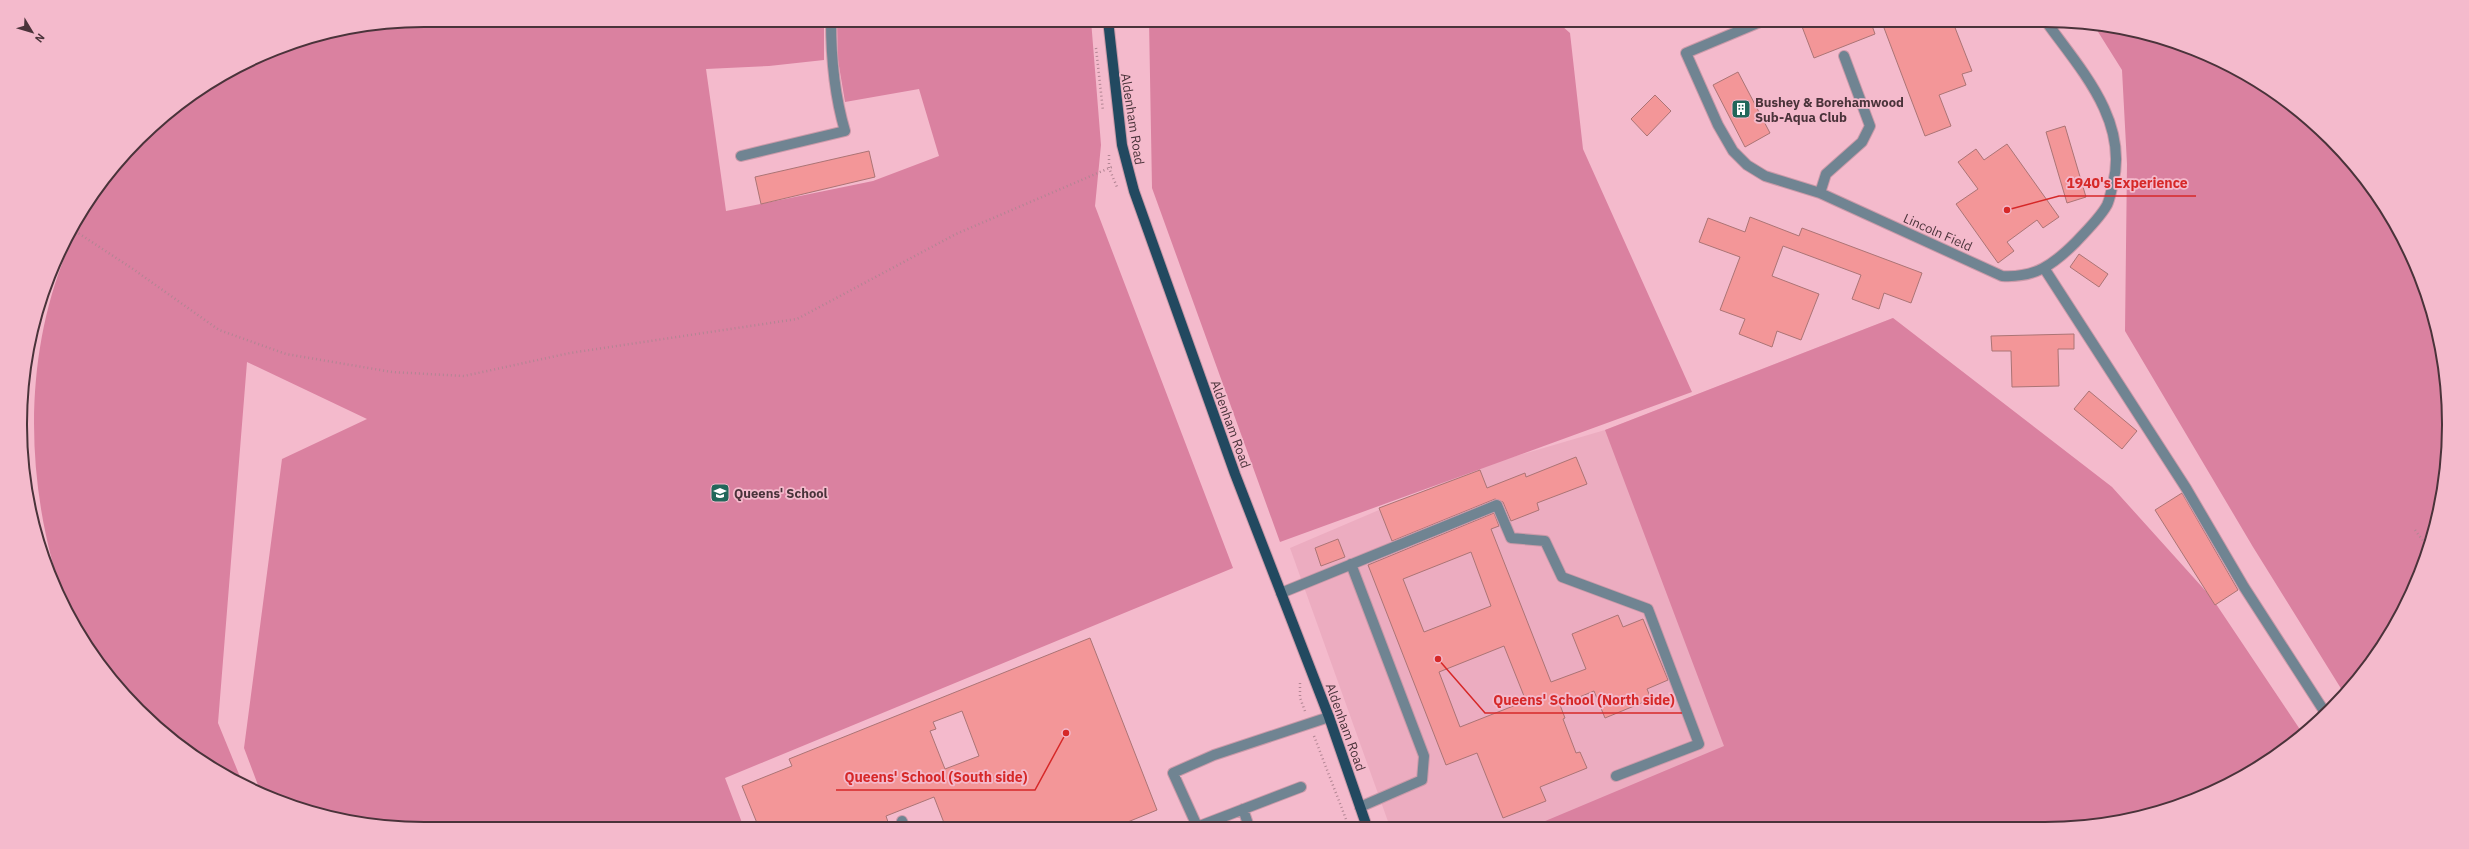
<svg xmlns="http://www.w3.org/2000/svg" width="2469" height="849" font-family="'IBM Plex Sans',sans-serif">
<rect width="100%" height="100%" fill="#f4bacc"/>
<path fill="#ecacc0" d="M1893,318L2112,487L2303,734L2223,787L2149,815L2098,826L1390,827L1290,548L1482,466L1605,430Z"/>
<path fill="#da81a0" d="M425,20H824V60L769,66L706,69L726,211L873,181L939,156L919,89L845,102L838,60L837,20H1091L1101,145L1095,206L1233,568L725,778L744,828L424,829L320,815L261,793L244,748L282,459L367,419L247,362L218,723L243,784C229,777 214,770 200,761C159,735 118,690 89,651C81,639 75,625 69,613C0,432 28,203 199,89C242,60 293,41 344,28C369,22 398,23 425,20Z
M1149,20H1555L1570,33L1583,149L1692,392L1280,542L1152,188Z
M2095,27L2149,34L2223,62L2291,103L2348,158L2395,222L2427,294L2446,371L2448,451L2435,529L2395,627L2345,695L2253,547L2125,331L2127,164L2122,70Z
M1893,318L2112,487L2212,598L2303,734L2223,787L2149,815L2098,826L1531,827L1724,746L1605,430Z"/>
<path fill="#f39698" stroke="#ab7475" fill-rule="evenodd" d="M1812,20H1870L1875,34L1814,58L1801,24Z
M1881,20H1952L1972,71L1962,74L1966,85L1939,95L1951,126L1925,136Z
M1738,72L1770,133L1745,147L1713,85Z
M1655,95L1671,111L1647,136L1631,119Z
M2065,126L2086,197L2067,203L2046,132Z
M2007,144L2059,217L2043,228L2037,220L2007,242L2014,251L1998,263L1956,204L1978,189L1958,162L1976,149L1984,160Z
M869,151L875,177L761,204L755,177Z
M1750,217L1799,236L1802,228L1922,273L1911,303L1884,293L1879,309L1852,299L1861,275L1783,246L1772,276L1819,294L1801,340L1777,331L1772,347L1739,334L1745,319L1720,310L1740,257L1699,242L1708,218L1745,232Z
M2079,254L2108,274L2099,287L2070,267Z
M2074,334V349H2058L2059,386L2012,387L2011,351H1992L1991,336Z
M2089,391L2137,431L2122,449L2074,409Z
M1576,457L1587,484L1537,503L1539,510L1511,521L1503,502L1495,499L1392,541L1379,508L1480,470L1487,488L1525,473L1526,477Z
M2182,493L2238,590L2215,605L2155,510Z
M1494,513L1499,526L1491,529L1551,682L1586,669L1572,634L1618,615L1623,627L1643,619L1668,680L1647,689L1651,699L1605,718L1594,691L1560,705L1565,718L1563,719L1576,753L1580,752L1587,768L1540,787L1546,801L1503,818L1477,753L1446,765L1368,565ZM1471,552L1491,606L1424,632L1403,579ZM1504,646L1526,701L1460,727L1439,672Z
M1338,539L1345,557L1321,566L1315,548Z
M1090,638L1157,810L1113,828H946L934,797L886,816L890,828H759L742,786L792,766L789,759ZM962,711L979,756L945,769L930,731L936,729L933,722Z"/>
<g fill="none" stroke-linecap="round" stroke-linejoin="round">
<defs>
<path id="minor" d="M1765,20L1686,53L1718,125L1733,151L1747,165L1765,176L1820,193L2002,276C2035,278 2053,265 2076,242C2086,231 2100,218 2107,205C2110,199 2111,191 2113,184C2129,120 2080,69 2045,20
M741,156L845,131C834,94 831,59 831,20
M1820,193L1826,174L1862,142L1870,126L1844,56
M2044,268L2186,488L2244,587L2326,714
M1351,564L1424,756L1422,780L1360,807
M1281,593L1497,505L1511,538L1545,541L1562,577L1648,609L1699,744L1616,776
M1243,809L1249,827
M902,821L905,828
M1193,827L1197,826L1173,773L1214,755L1329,717
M1197,827L1301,787"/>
<path id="major" d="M1108,20L1122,145L1134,191L1235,474L1329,717L1367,827"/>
</defs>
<use href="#minor" stroke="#cb9aa9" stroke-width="12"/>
<use href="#major" stroke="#cb9aa9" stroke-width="12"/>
<path stroke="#b28593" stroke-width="2.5" stroke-dasharray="1 3" stroke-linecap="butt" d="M1096,48L1103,111
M1109,155V168L1117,187
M72,229L133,269L219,330L286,354L392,372L464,376L570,353L797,319L956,234L1114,166
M2415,530L2428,547
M1300,683V698L1305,711
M1314,736L1349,827"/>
<use href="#minor" stroke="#708492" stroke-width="10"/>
<use href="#major" stroke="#224960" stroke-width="10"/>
</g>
<defs>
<symbol id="building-square" viewBox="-11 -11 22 22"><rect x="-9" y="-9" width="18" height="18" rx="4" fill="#21675a" stroke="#f4bacc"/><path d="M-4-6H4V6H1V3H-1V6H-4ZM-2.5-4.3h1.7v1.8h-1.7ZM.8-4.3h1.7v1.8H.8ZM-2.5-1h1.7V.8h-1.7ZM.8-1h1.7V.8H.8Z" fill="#fff"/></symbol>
<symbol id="school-square" viewBox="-11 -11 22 22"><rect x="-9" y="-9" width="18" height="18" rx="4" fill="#21675a" stroke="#f4bacc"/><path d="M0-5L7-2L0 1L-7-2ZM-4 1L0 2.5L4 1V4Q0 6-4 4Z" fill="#fff"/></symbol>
</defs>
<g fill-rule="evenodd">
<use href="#building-square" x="1730" y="98" width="22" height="22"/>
<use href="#school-square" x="709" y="482" width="22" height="22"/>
</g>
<g text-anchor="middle" stroke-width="3.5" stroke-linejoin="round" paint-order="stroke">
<g font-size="13" font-weight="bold" fill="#4a333a" stroke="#f4bacc" text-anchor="start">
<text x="1755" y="107">Bushey &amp; Borehamwood<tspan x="1755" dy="15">Sub-Aqua Club</tspan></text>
<text x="734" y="498">Queens' School</text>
</g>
<g font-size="13" fill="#4a333a" stroke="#f4bacc">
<text transform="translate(1133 119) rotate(81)" y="5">Aldenham Road</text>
<text transform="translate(1938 232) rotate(24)" y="5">Lincoln Field</text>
<text transform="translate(1231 424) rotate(70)" y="5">Aldenham Road</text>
<text transform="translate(1346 727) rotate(70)" y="5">Aldenham Road</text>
</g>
</g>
<path d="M0 0H2469V849H0ZM424 27H2045A397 397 0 0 1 2442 424V425A397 397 0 0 1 2045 822H424A397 397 0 0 1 27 425V424A397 397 0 0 1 424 27Z" fill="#f4bacc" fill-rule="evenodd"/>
<path fill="none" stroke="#4a333a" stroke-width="2" d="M424 27H2045A397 397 0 0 1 2442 424V425A397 397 0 0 1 2045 822H424A397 397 0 0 1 27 425V424A397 397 0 0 1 424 27Z"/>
<path fill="none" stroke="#d62828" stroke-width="1.5" d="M2007 210L2059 196H2196M1438 659L1485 713H1682M1066 733L1035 790H836"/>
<g fill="#d62828" stroke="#f4bacc" stroke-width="1.5">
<circle cx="2007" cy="210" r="4"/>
<circle cx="1438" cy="659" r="4"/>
<circle cx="1066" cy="733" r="4"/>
</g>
<g font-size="14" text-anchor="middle" font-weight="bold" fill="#d62828" stroke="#f4bacc" stroke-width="3.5" stroke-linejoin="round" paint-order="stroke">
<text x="2127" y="188">1940's Experience</text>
<text x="1584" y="705">Queens' School (North side)</text>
<text x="936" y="782">Queens' School (South side)</text>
</g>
<g transform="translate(32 32) rotate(128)" stroke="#f4bacc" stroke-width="3" paint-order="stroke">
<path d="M0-3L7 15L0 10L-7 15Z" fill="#4a333a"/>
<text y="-6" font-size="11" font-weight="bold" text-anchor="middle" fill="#4a333a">N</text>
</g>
</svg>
